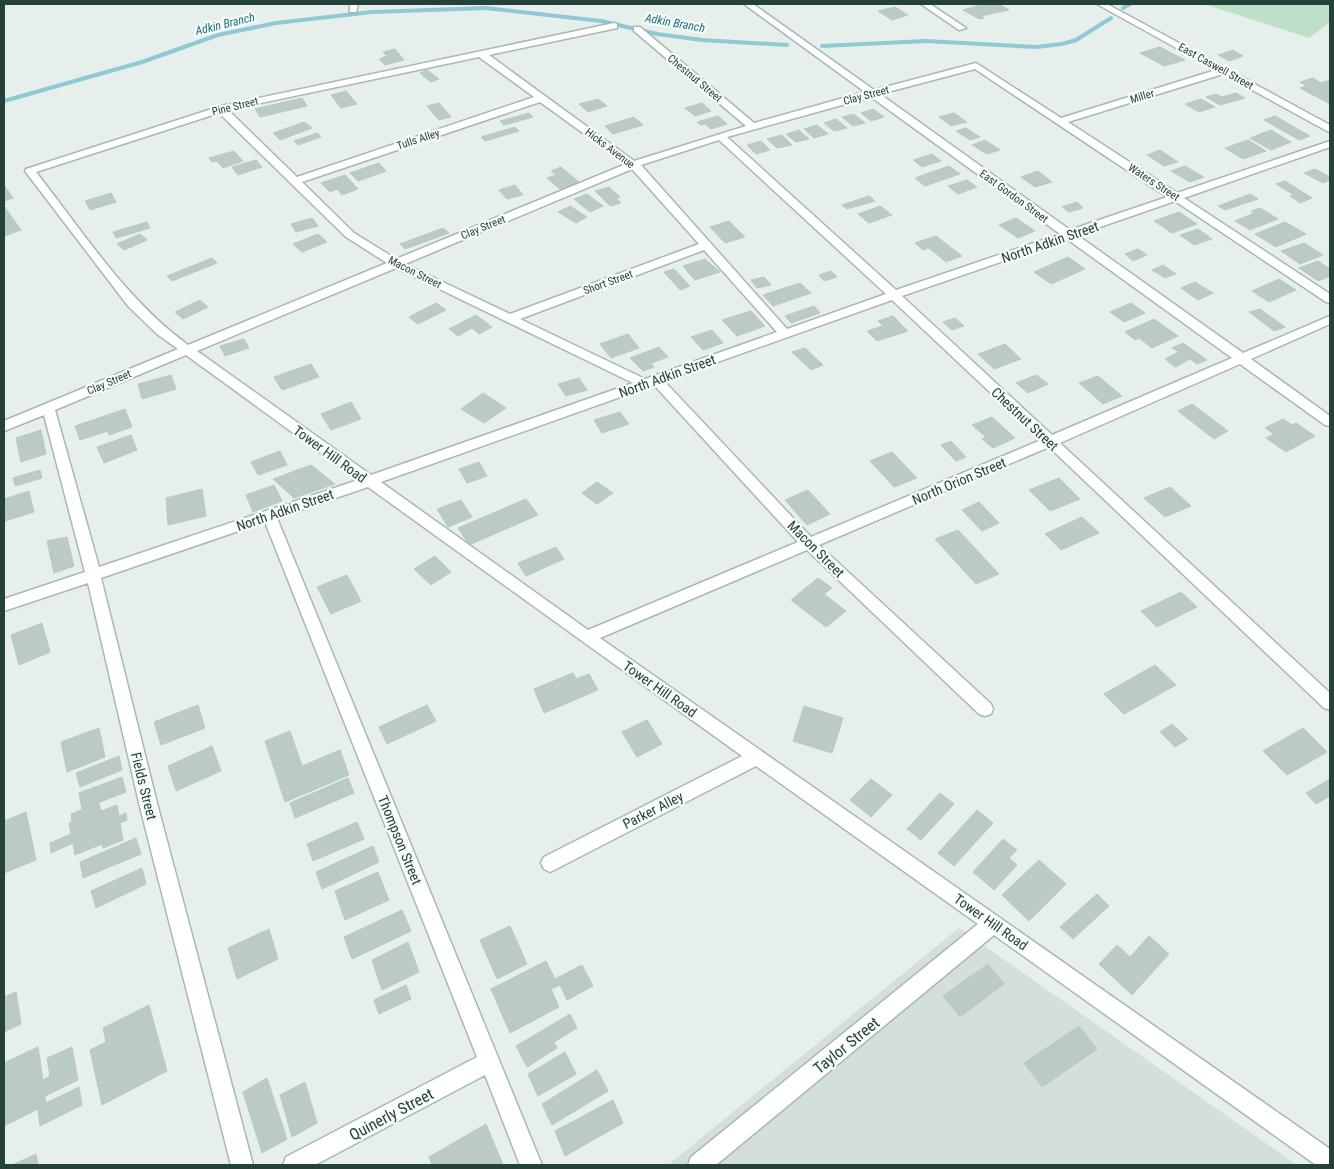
<svg xmlns="http://www.w3.org/2000/svg" width="1334" height="1169" font-family="'Roboto Condensed',sans-serif">
<rect width="100%" height="100%" fill="#e6efeb"/>
<path fill="#d4dfda" d="M959,928L1297,1165H668Z"/>
<path fill="#bfe0c8" d="M1204,4H1330V22L1309,38Z"/>
<g fill="none" stroke-linecap="round" stroke-linejoin="round">
<path stroke="#8ec9d4" stroke-width="4" d="M1123,8L1130,4
M822,46L926,41L1036,47L1062,44L1076,40L1111,18
M4,101L142,62L218,35L276,23L372,12L486,8L601,21L657,34L702,40L787,45"/>
</g>
<path fill="#bbcac4" stroke="#b8c9c2" d="M984,4H999L1009,10L981,16L984,18L979,19L963,10Z
M895,7L908,15L892,20L878,11Z
M1160,47L1185,60L1164,66L1140,53Z
M395,49L404,60L385,65L379,59L387,56L383,52Z
M1233,50L1243,56L1229,61L1218,55Z
M427,70L439,79L431,82L420,73Z
M1313,78L1321,83L1330,80V104L1300,88L1307,86L1300,82Z
M346,91L357,104L341,108L331,95Z
M1236,93L1245,98L1220,105L1206,97L1216,94L1222,97Z
M302,98L307,106L260,117L255,109Z
M598,99L607,106L588,112L579,104Z
M1201,99L1215,107L1199,112L1185,104Z
M439,103L451,117L439,120L427,106Z
M702,103L711,111L695,116L685,108Z
M873,109L884,117L871,121L861,113Z
M529,113L533,117L504,125L500,121Z
M954,113L967,122L951,126L939,117Z
M854,114L865,123L853,126L842,117Z
M718,116L727,124L711,129L705,124L701,125L697,122Z
M1275,116L1310,136L1299,140L1264,120Z
M634,117L643,125L613,134L605,126Z
M836,119L847,128L834,131L824,123Z
M304,122L312,128L280,140L273,133Z
M817,125L828,134L814,138L804,129Z
M515,127L519,131L485,141L481,137Z
M966,128L980,137L970,140L956,131Z
M799,130L809,139L796,142L786,134Z
M1271,130L1291,142L1271,150L1250,138Z
M317,133L321,137L298,145L294,141Z
M782,135L792,145L777,148L767,139Z
M985,140L1000,150L987,154L972,145Z
M1248,140L1266,151L1243,159L1225,148Z
M761,141L770,150L756,154L747,145Z
M1160,150L1178,162L1164,166L1147,155Z
M234,151L243,161L223,168L217,161L212,162L209,158Z
M932,154L941,161L922,167L913,160Z
M256,160L262,167L238,175L232,167Z
M379,163L386,171L358,181L350,173Z
M949,166L960,174L925,186L915,178Z
M1185,166L1204,177L1190,182L1171,171Z
M561,167L579,182L560,189L547,178L556,175L551,171Z
M1315,169L1330,177V180L1323,183L1304,173Z
M1038,171L1052,182L1035,187L1021,177Z
M345,175L358,189L342,195L337,189L330,192L321,183Z
M967,180L977,187L958,194L948,186Z
M1285,181L1312,198L1300,203L1290,196L1294,195L1276,184Z
M4,185L13,198L4,201Z
M515,185L523,195L507,199L499,190Z
M609,187L620,197L616,198L621,203L610,206L595,191Z
M111,193L116,202L90,210L85,201Z
M587,194L603,206L590,212L574,199Z
M1250,194L1258,199L1225,210L1218,206Z
M869,196L875,201L847,209L842,205Z
M1077,202L1083,208L1069,212L1062,207Z
M4,206L21,230L4,236Z
M570,206L587,217L576,223L558,212Z
M880,206L892,215L869,223L858,214Z
M1260,208L1278,219L1250,230L1235,221L1254,213L1251,211Z
M1179,212L1197,224L1172,233L1154,221Z
M312,218L318,226L296,232L291,224Z
M1016,218L1035,231L1018,238L999,225Z
M729,221L745,237L725,243L710,227Z
M147,222L150,228L116,238L113,232Z
M1285,222L1306,234L1276,247L1255,234Z
M443,228L449,233L405,249L400,244Z
M1198,229L1212,239L1194,245L1180,235Z
M140,234L147,240L124,250L117,244Z
M318,234L327,242L302,252L293,244Z
M936,236L962,256L946,262L929,248L923,250L915,243Z
M1304,243L1323,255L1300,264L1281,251Z
M1138,249L1147,255L1133,261L1125,254Z
M1068,257L1085,269L1051,284L1034,272Z
M212,258L217,263L172,281L167,276Z
M705,259L720,272L695,280L683,266Z
M1318,261L1330,269V276L1318,281L1299,268Z
M1163,265L1176,274L1165,278L1152,270Z
M674,269L690,286L680,290L664,272Z
M831,271L837,277L824,281L819,275Z
M764,277L771,285L757,288L751,280Z
M1279,279L1296,290L1269,302L1252,291Z
M1195,282L1213,293L1198,300L1181,288Z
M800,283L811,293L773,306L763,295Z
M200,300L208,307L183,319L175,312Z
M436,303L446,310L418,324L409,317Z
M1131,303L1145,313L1124,322L1110,312Z
M814,306L820,313L791,323L785,316Z
M1260,309L1285,327L1274,331L1249,312Z
M751,311L765,326L737,336L722,320Z
M476,315L492,327L479,334L472,328L458,336L449,329Z
M893,316L908,331L877,341L867,331L883,326L878,321Z
M955,318L964,326L952,330L943,322Z
M1154,319L1178,336L1152,348L1139,338L1135,340L1125,332Z
M712,330L723,343L703,350L691,337Z
M628,334L639,348L611,358L600,344Z
M244,339L249,348L225,356L220,346Z
M1183,343L1207,360L1197,364L1190,359L1175,367L1165,359L1179,352L1172,348Z
M1005,344L1021,359L994,369L978,354Z
M659,347L668,357L651,363L654,367L643,371L630,358Z
M805,348L823,365L811,370L792,352Z
M311,364L319,377L282,390L274,377Z
M171,375L176,389L142,399L138,384Z
M1036,375L1048,384L1028,393L1016,383Z
M1098,376L1122,396L1103,404L1079,383Z
M579,378L587,390L566,396L558,384Z
M483,393L506,408L484,423L461,409Z
M351,402L361,419L331,430L321,414Z
M1192,404L1228,431L1214,439L1178,411Z
M125,409L132,427L109,435L108,431L80,440L75,426Z
M620,412L629,424L602,433L594,420Z
M992,417L1015,438L993,448L982,439L986,437L972,425Z
M1283,419L1292,425L1296,423L1315,436L1286,452L1266,438L1274,434L1265,428Z
M41,430L46,454L21,462L16,438Z
M131,435L137,450L104,463L97,447Z
M951,441L966,457L956,461L941,445Z
M280,451L287,465L258,475L251,462Z
M892,452L917,478L894,487L870,461Z
M479,462L487,476L467,483L459,469Z
M311,465L335,484L294,498L273,479Z
M40,470L42,478L15,486L13,478Z
M1059,478L1080,499L1050,511L1029,490Z
M597,482L613,493L597,504L582,493Z
M274,485L282,501L253,512L246,495Z
M1170,487L1191,506L1165,517L1144,498Z
M202,489L206,516L168,525L166,498Z
M808,490L830,514L807,525L785,500Z
M29,491L34,512L5,521L4,499Z
M526,499L538,515L469,545L458,528Z
M461,500L472,517L448,527L437,509Z
M979,502L999,523L982,531L962,510Z
M1082,517L1099,533L1061,550L1045,534Z
M958,530L999,574L976,584L935,539Z
M67,537L74,566L54,573L47,541Z
M556,547L564,559L526,576L518,563Z
M435,556L451,572L431,585L414,569Z
M347,575L361,601L331,614L317,587Z
M818,578L832,588L824,594L846,611L826,627L791,600Z
M1181,592L1197,607L1157,627L1141,611Z
M42,623L50,652L19,665L11,635Z
M1155,665L1176,685L1124,714L1104,694Z
M573,673L576,679L589,674L598,690L544,713L534,689Z
M198,705L205,728L161,745L154,722Z
M427,705L436,721L387,744L379,727Z
M804,706L843,718L832,753L793,741Z
M647,720L662,744L637,757L622,732Z
M1172,724L1188,739L1175,747L1160,732Z
M99,728L105,757L67,772L61,742Z
M1303,728L1327,752L1287,775L1263,751Z
M290,731L302,766L340,750L349,775L285,802L265,741Z
M212,746L221,771L176,791L168,766Z
M119,756L122,770L80,787L76,773Z
M122,777L126,792L82,809L79,793Z
M348,778L354,793L295,818L290,803Z
M871,779L892,795L871,817L850,800Z
M1330,779V796L1316,804L1306,793Z
M940,793L954,804L921,840L907,829Z
M99,803L101,811L117,805L119,816L126,813L127,820L120,823L123,840L103,848L102,844L75,855L73,843L51,853L50,843L71,834L69,823L72,822L71,814Z
M977,810L993,823L954,866L938,853Z
M26,812L36,860L4,873V821Z
M357,822L364,839L313,861L307,844Z
M136,838L141,854L83,878L80,862Z
M1003,839L1017,850L1009,858L1017,865L994,890L973,872Z
M373,846L379,862L322,889L316,872Z
M1039,860L1066,884L1029,921L1002,895Z
M142,868L146,884L96,908L91,891Z
M378,872L389,900L345,920L335,891Z
M1097,894L1109,906L1073,939L1060,927Z
M402,910L411,931L352,959L344,937Z
M510,926L527,964L497,979L480,940Z
M269,929L278,959L237,979L228,948Z
M1149,936L1169,954L1132,995L1099,964L1117,945L1130,957Z
M408,942L419,972L382,990L372,960Z
M546,961L555,979L582,965L593,986L567,1000L560,985L551,989L559,1007L510,1033L491,989Z
M988,964L1004,984L960,1017L943,996Z
M406,985L411,999L379,1014L374,1000Z
M16,992L21,1024L4,1032V997Z
M149,1005L167,1071L102,1105L90,1050L106,1042L103,1028Z
M570,1014L577,1028L554,1042L557,1048L527,1067L516,1046Z
M1079,1026L1097,1049L1042,1087L1024,1063Z
M38,1047L43,1080L50,1076L47,1058L72,1047L78,1080L45,1096L46,1103L79,1087L82,1105L40,1126L38,1109L4,1126V1063Z
M565,1052L576,1074L538,1096L528,1074Z
M597,1070L608,1091L552,1125L542,1104Z
M267,1078L287,1139L262,1153L243,1092Z
M305,1082L317,1123L292,1137L280,1095Z
M613,1100L623,1123L565,1156L555,1131Z
M486,1124L503,1165H432L429,1157Z
M36,1154L38,1165H12Z"/>
<g fill="none" stroke-linecap="round" stroke-linejoin="round">
<defs>
<path id="minor" d="M350,4H358L356,12H350Z
M744,4H753L874,90L976,63L1061,118L1216,70L1097,4H1107L1330,125V132L1327,131L1223,74L1068,122L1177,193L1330,141V147L1184,198L1330,294V303L1326,302L1175,201L1077,235L1243,353L1330,316V324L1251,359L1330,416V426L1325,425L1240,364L1060,443L1330,693V710L1324,708L1049,447L819,545L991,704L993,709L991,714L985,716L979,714L807,550L600,638L1330,1149V1165H1316L994,935L716,1165H688L691,1157L978,924L756,766L556,869L550,872L544,869L541,863L544,857L742,756L368,487L277,518L542,1165H520L485,1075L315,1165H283L286,1157L477,1057L265,522L101,578L158,807L253,1165H231L140,807L88,583L4,611V599L85,572L44,415L4,431V421L178,349L157,334L128,306L25,171L26,169L221,106L614,23L617,24V28L489,55L634,161L746,126L634,31V27H640L754,123L865,92ZM479,57L534,97L297,177L228,110ZM975,69L1167,197L1070,230L880,94ZM871,97L1060,234L896,290L727,137ZM540,102L626,164L396,259L354,233L302,182ZM219,113L346,237L387,263L188,345C126,300 83,232 36,172ZM719,140L886,294L787,329L641,165ZM632,169L699,244L510,314L405,264ZM1067,239L1232,358L1052,435L902,296ZM704,250L777,332L645,379L520,319ZM396,268L633,383L371,475L197,351ZM892,300L1041,440L811,537L664,381ZM186,355L358,480L99,567L55,410ZM654,385L798,542L588,630L381,482Z
M921,4H930L966,28L959,30Z"/>
</defs>
<use href="#minor" stroke="#a8b8b2" stroke-width="3"/>
<use href="#minor" fill="#fff" fill-rule="evenodd"/>
</g>
<g text-anchor="middle" stroke-width="4.5" stroke-linejoin="round" paint-order="stroke">
<g font-size="11" fill="#24423a" stroke="#f7fbf9">
<text transform="translate(1216 66) rotate(29)" y="4">East Caswell Street</text>
<text transform="translate(695 78) rotate(40)" y="4">Chestnut Street</text>
<text transform="translate(866 95) rotate(-15)" y="4">Clay Street</text>
<text transform="translate(1142 96) rotate(-17)" y="4">Miller</text>
<text transform="translate(235 106) rotate(-14)" y="4">Pine Street</text>
<text transform="translate(418 139) rotate(-18)" y="4">Tulls Alley</text>
<text transform="translate(610 148) rotate(37)" y="4">Hicks Avenue</text>
<text transform="translate(1154 182) rotate(33)" y="4">Waters Street</text>
<text transform="translate(1014 196) rotate(36)" y="4">East Gordon Street</text>
<text transform="translate(483 227) rotate(-22)" y="4">Clay Street</text>
<text transform="translate(415 272) rotate(27)" y="4">Macon Street</text>
<text transform="translate(608 282) rotate(-20)" y="4">Short Street</text>
<text transform="translate(109 382) rotate(-23)" y="4">Clay Street</text>
</g>
<g font-size="12" font-style="italic" fill="#1c6f80" stroke="#f7fbf9">
<text transform="translate(675 23) rotate(10)" y="4">Adkin Branch</text>
<text transform="translate(225 24) rotate(-14)" y="4">Adkin Branch</text>
</g>
<g font-size="14" fill="#24423a" stroke="#f7fbf9">
<text transform="translate(1050 242) rotate(-19)" y="5">North Adkin Street</text>
<text transform="translate(667 376) rotate(-20)" y="5">North Adkin Street</text>
<text transform="translate(1025 419) rotate(43)" y="5">Chestnut Street</text>
<text transform="translate(330 454) rotate(36)" y="5">Tower Hill Road</text>
<text transform="translate(959 481) rotate(-23)" y="5">North Orion Street</text>
<text transform="translate(285 510) rotate(-19)" y="5">North Adkin Street</text>
<text transform="translate(816 549) rotate(45)" y="5">Macon Street</text>
<text transform="translate(660 689) rotate(35)" y="5">Tower Hill Road</text>
<text transform="translate(144 786) rotate(76)" y="5">Fields Street</text>
<text transform="translate(653 810) rotate(-27)" y="5">Parker Alley</text>
<text transform="translate(400 840) rotate(68)" y="5">Thompson Street</text>
<text transform="translate(991 922) rotate(35)" y="5">Tower Hill Road</text>
</g>
<g font-size="16" fill="#24423a" stroke="#f7fbf9">
<text transform="translate(846 1045) rotate(-39)" y="6">Taylor Street</text>
<text transform="translate(391 1114) rotate(-28)" y="6">Quinerly Street</text>
</g>
</g>
<rect width="1334" height="1169" fill="none" stroke="#24423a" stroke-width="10"/>
</svg>
